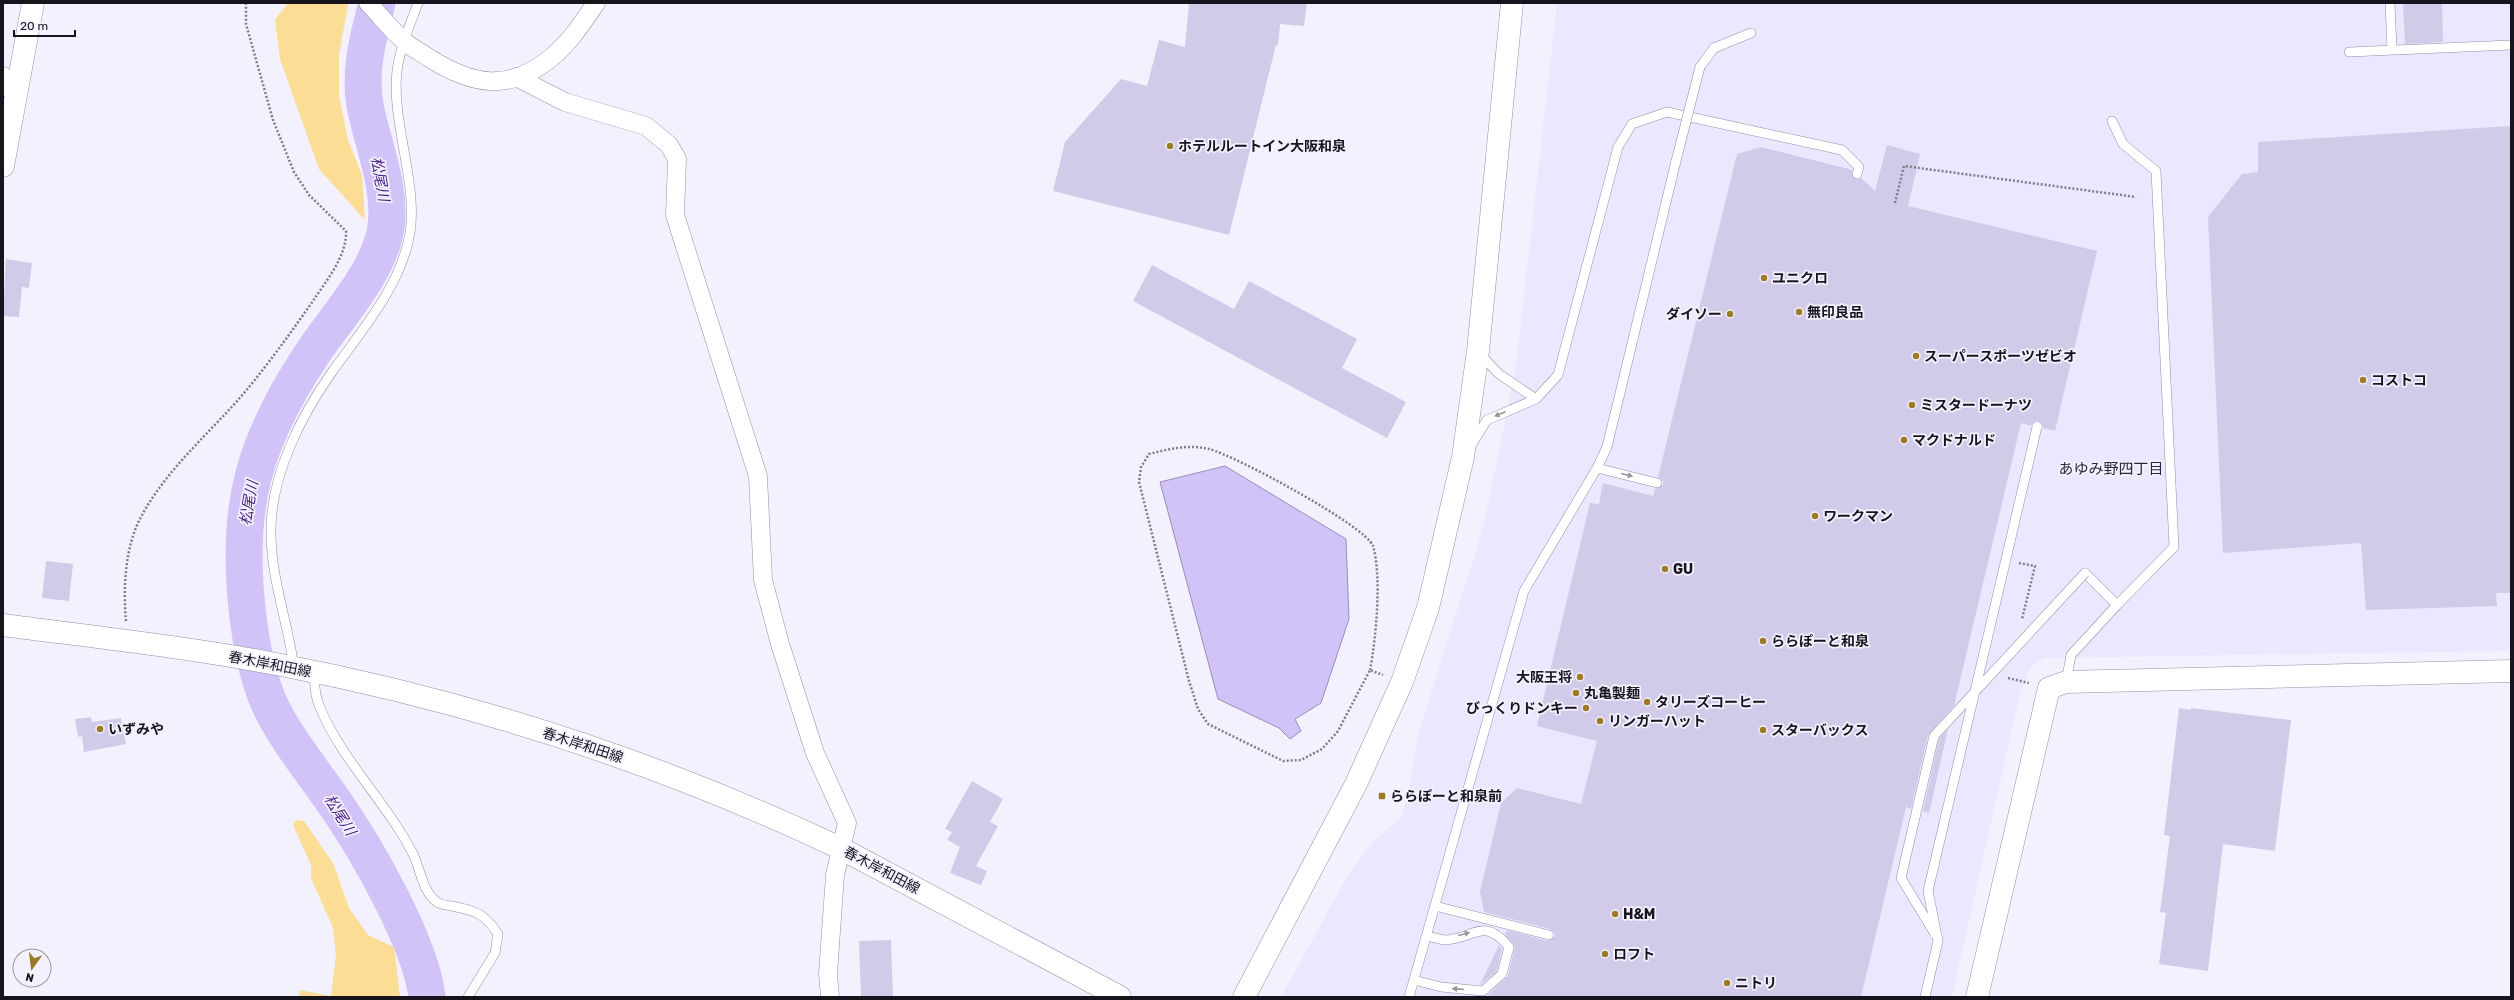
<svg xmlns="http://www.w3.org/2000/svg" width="2514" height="1000" font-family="Rubik,'Noto Sans JP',sans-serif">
<rect width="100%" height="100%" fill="#f4f1fe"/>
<path fill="#ece6fe" d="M1557,3H2511V651L2044,658L2030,667L2020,693L1952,997H1281L1348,875L1374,840L1401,818L1408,792L1419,731L1484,525L1516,367Z"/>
<path fill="#fbdd95" d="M288,3H346L348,5L339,55V96L348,140L362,175L365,220L319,169L280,59L275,20Z
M296,820L304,821L333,863L349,908L368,935L394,947L400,997H299L300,990L331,996L336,955L333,928L311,878V865L293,825Z"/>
<path fill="#d1c2f8" stroke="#998eb7" d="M1225,466L1346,539L1349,619L1321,703L1295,719L1301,731L1290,739L1279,728L1218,699L1160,482Z"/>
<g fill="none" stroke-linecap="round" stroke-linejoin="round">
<path stroke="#d1c2f8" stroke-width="37" d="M377,3C368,38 358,74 366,110C374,148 391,187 386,227C379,274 335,318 310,357C254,442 236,506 247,608C250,637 257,675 269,703C285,738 312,770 334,802C366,848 421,943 427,997"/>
</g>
<path fill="#d2cae9" d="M1189,3H1307L1304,26L1280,24L1278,46L1276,45L1229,235L1053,191L1065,142L1121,79L1147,86L1159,40L1185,47Z
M2403,3H2442L2443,42L2405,44Z
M2511,126V593H2496L2497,606L2366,610L2361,543L2223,553L2208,217L2242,174L2258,172V142Z
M1887,145L1920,154L1908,206L2097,251L2055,431L2043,428L2038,421L2031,426L2021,423L1954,706L1928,735L1911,809L1906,807L1861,997H1474L1487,996L1508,976L1515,946L1505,934L1507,930L1548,941L1555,937V933L1550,929L1484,912L1480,892L1501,803L1517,788L1581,804L1597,741L1537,726L1590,503L1599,504L1603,483L1653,496L1655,489L1663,485V481L1658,477L1737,154L1761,147L1849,169L1852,171L1853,178H1861L1875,191Z
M6,259L32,263L29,288L22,287L19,317L3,316Z
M1152,265L1234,309L1249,281L1357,339L1342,368L1406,402L1387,438L1133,301Z
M46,561L73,564L69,601L42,598Z
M2179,708L2191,710V708L2291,720L2275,851L2223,844L2208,971L2159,964L2166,913L2160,912L2170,836L2164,835Z
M91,717L92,722L121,718L126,744L84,752L82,736L78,737L75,719Z
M1948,729L1929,813L1923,811L1939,739Z
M972,781L1003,799L990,822L998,826L976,866L987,871L981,885L950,873L960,847L947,840L952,832L945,829Z
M891,940L893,997H861L859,941Z
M1499,945L1502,949L1497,971L1480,985Z"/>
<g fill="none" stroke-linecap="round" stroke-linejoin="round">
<defs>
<path id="lane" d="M2390,3L2392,50
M2349,52L2511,45
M1700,67L1714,48L1751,33
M1480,354L1499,374L1536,399
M1470,447L1487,420L1536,399L1558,375L1618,147L1632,124L1667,112L1842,150L1859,167L1857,174
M1597,468L1657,483
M2085,573L2117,605L2174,547L2156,171L2123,144L2112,121
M294,668C288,621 270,577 271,528C272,473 301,416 332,372C362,330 401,286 410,233C418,183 391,121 397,71C400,47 410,25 418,3
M314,672C315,683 314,694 319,705C341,760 386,801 413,854C420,868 423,893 437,902C440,905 447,905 452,906C476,911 484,913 498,934L495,953L468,997
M2066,682L2071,655L2117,605
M1435,906L1549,935
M1414,980L1441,987L1483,991L1502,974L1509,947C1483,915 1473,940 1444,940C1439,939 1432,937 1426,936
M1409,997L1524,591L1597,468L1607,447L1676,161"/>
<path id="street" d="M368,3C380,15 391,30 404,41C411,48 421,52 429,58C472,85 509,93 552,57C570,42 583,22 596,3
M3,76L6,86L16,93
M516,77L565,102L646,126L669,145L677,159L675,215L758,476L763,580L780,644L815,753L847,823L835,875L828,974L830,997"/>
<path id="secondary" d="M3,166L33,3
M3,625C94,637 186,647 276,664C471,701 663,764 842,849L1120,997
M1244,997L1356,784L1402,682L1428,608L1463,457L1478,351L1512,3
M1977,997L2049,688L2066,682L2511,671"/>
</defs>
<use href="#lane" stroke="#948daa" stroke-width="10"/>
<use href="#street" stroke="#948daa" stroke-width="19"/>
<use href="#secondary" stroke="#948daa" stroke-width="23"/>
<path stroke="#7f7c88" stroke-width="2.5" stroke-dasharray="2 2" stroke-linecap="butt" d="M1895,203L1904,166L2136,197
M2019,563L2035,566L2022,619
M126,621C123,588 125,546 141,517C164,473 205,437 238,400C265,369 289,335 313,301C326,281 347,256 346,231L309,195L294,172L273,120L246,24V3
M1370,670C1376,639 1382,576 1373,546C1366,526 1234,455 1209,449C1189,444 1169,449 1149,454L1141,467L1139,482L1189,681L1198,709L1208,724L1283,761L1301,760L1322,749L1338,731L1370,670L1383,675
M2008,678L2029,683"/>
<use href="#lane" stroke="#fff" stroke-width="9"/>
<use href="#street" stroke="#fff" stroke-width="18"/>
<use href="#secondary" stroke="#fff" stroke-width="22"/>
<defs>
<path id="lane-bridge" d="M1676,161L1700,67
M1935,934L1901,878L1934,736L2085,573
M1925,997L1938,941L1928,891L2037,427"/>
</defs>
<use href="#lane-bridge" stroke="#948daa" stroke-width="10" stroke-linecap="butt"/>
<use href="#lane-bridge" stroke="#fff" stroke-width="9"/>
</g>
<defs><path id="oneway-solid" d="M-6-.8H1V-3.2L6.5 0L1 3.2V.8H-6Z"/></defs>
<g fill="#97959a">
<use href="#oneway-solid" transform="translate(1500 414) rotate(157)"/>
<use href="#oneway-solid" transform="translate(1627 475) rotate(14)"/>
<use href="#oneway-solid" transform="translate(1464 934) rotate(-15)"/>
<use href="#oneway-solid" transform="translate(1458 989) rotate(-175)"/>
</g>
<g fill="#9b7b25" stroke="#f4f1fe" stroke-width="1.5">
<circle cx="1170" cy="146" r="4"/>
<circle cx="1764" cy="278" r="4"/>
<circle cx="1799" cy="312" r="4"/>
<circle cx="1730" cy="314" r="4"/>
<circle cx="1916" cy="356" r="4"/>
<circle cx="2363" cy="380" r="4"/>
<circle cx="1912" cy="405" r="4"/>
<circle cx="1904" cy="440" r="4"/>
<circle cx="1815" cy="516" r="4"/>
<circle cx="1665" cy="569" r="4"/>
<circle cx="1763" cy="641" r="4"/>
<circle cx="1580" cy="677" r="4"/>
<circle cx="1576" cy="693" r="4"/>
<circle cx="1647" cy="702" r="4"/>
<circle cx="1586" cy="708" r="4"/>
<circle cx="1600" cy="721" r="4"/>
<circle cx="100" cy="729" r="4"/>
<circle cx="1763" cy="730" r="4"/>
<rect x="1378" y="792" width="8" height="8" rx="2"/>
<circle cx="1615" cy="914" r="4"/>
<circle cx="1605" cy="954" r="4"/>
<circle cx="1727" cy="983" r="4"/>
</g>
<g text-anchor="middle" stroke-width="3.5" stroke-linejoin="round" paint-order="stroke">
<g font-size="14" font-weight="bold" fill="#17141e" stroke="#f4f1fe" text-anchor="start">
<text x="1178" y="151">ホテルルートイン大阪和泉</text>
<text x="1772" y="283">ユニクロ</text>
<text x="1807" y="317">無印良品</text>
<text x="1722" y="319" text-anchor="end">ダイソー</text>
<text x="1924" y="361">スーパースポーツゼビオ</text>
<text x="2371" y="385">コストコ</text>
<text x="1920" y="410">ミスタードーナツ</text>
<text x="1912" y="445">マクドナルド</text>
<text x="1823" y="521">ワークマン</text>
<text x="1673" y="574">GU</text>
<text x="1771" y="646">ららぽーと和泉</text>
<text x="1572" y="682" text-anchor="end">大阪王将</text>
<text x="1584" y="698">丸亀製麺</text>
<text x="1655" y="707">タリーズコーヒー</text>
<text x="1578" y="713" text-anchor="end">びっくりドンキー</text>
<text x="1608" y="726">リンガーハット</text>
<text x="108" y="734">いずみや</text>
<text x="1771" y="735">スターバックス</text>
<text x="1390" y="801">ららぽーと和泉前</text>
<text x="1623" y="919">H&amp;M</text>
<text x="1613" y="959">ロフト</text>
<text x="1735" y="988">ニトリ</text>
</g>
<g font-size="14" fill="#17141e" stroke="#f4f1fe">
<text transform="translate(270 664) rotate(11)" y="5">春木岸和田線</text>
<text transform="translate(583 745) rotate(18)" y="5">春木岸和田線</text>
<text transform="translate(882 870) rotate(28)" y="5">春木岸和田線</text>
</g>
<g font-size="15" font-style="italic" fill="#491e83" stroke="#f4f1fe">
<text transform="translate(380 179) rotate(80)" y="5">松尾川</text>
<text transform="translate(249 503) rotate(-80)" y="5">松尾川</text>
<text transform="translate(340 815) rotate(58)" y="5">松尾川</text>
</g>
<g font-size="15" fill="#2c253c" stroke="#f4f1fe">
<text x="2111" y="474">あゆみ野四丁目</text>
</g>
</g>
<rect width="2514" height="1000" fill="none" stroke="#17141e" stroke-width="8"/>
<g transform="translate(32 968) rotate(194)"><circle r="19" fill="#f4f1fe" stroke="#9c99a4"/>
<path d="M0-3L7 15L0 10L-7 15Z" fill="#9b7b25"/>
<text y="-6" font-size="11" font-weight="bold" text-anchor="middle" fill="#17141e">N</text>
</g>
<path d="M14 30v6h61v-6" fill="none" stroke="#17141e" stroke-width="2"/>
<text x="20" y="30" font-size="12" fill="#17141e" stroke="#f4f1fe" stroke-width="3" paint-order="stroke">20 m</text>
</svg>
